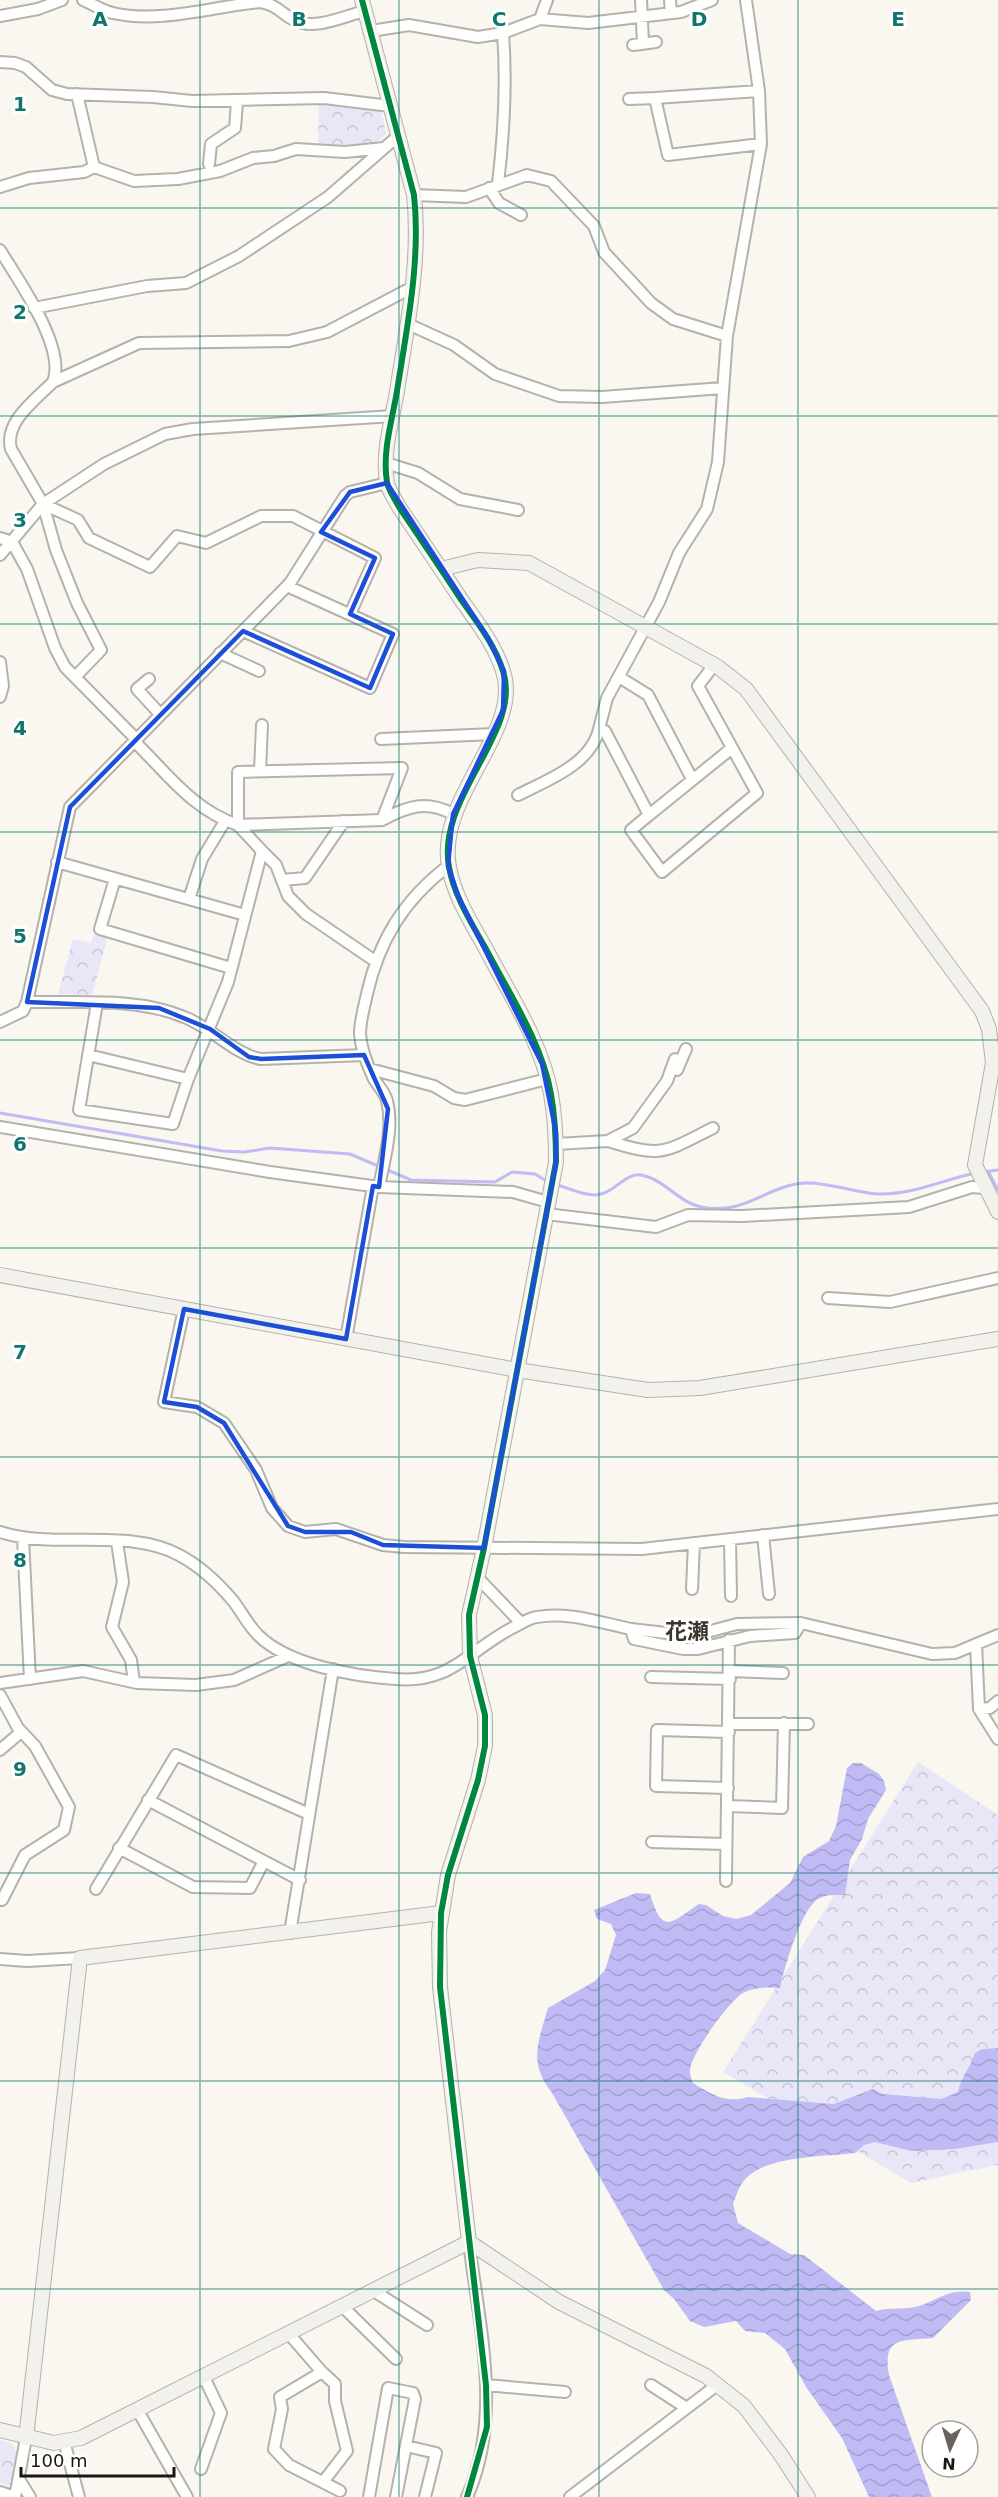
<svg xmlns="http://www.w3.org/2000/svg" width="998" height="2497" font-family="'DejaVu Sans','Noto Sans JP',sans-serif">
<defs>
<pattern id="forest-crowns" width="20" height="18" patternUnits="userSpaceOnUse" patternTransform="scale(1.5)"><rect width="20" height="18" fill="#e9e7f7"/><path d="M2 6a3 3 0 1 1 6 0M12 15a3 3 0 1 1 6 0" fill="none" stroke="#c7c5d3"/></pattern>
<pattern id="water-waves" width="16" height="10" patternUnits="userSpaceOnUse" patternTransform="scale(1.5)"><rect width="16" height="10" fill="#c0bbf4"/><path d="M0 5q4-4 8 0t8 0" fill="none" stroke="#a4a0d0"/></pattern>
</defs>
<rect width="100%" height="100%" fill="#faf7f0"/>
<path fill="url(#forest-crowns)" d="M319,103L381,110L386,134L375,144L318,150Z
M95,932L108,936L92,995L58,994L73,939L91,943Z
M918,1762L998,1815V2165L911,2183L723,2072Z
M0,2440L11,2443L17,2452L13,2484L9,2486L0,2483Z"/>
<path fill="url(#water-waves)" d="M853,1763H861L879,1774L884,1781L886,1790L868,1819L862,1839L850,1860L845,1895C836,1895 826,1894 818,1899C801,1909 784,1969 780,1988C767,1987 754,1987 743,1993C729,2001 691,2054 690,2070C689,2073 692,2080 693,2083C711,2094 726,2104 748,2097L834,2104L873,2089L883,2094L941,2099L958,2092C961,2077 970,2068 975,2053L983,2049L998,2048V2142L955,2149L911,2151L875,2142L864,2145L855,2153C825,2157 762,2155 743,2182C738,2188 736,2197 733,2204L738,2223L790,2254L804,2255L876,2311C890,2307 906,2310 919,2306C938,2300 948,2289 970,2292L971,2300L933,2338C902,2341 882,2336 889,2375L932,2497H869L842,2438L806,2387L785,2349L765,2333L745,2331L736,2321L704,2327L690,2321L674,2299L664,2290L552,2093C528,2062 538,2043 548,2008L595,1981L605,1970L616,1935L611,1924L597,1919L594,1910L636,1893L650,1894C663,1937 671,1922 699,1904L706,1905L723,1916L736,1919L751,1915L790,1883L803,1857L829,1841L836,1826L847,1768Z"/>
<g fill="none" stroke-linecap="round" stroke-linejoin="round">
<path stroke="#c0bbf4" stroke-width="3" d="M0,1113L222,1151L244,1152L270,1148L350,1154L411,1180L495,1182L512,1172L535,1174L548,1182
M988,1171L998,1190
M982,1172L998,1170
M557,1185C569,1188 588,1198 601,1194C616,1191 625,1173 641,1175C664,1179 678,1202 701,1207C745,1216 767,1185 805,1183C830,1182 854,1193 878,1194C912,1195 943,1180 975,1173"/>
<defs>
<path id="street" d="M83,0C93,4 102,11 113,13C160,24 214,6 261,2C277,5 282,14 294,20C315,31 344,16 365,11
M641,0L643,43
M670,0L671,13
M0,16L38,9L62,0
M540,19L547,0
M371,31L409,25L478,37L503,33L540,19L588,23L681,12L712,0
M633,45L656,42
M0,62L15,63L26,67L52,90L67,94L153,97L192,101L324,98L390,106
M759,91L655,98L668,155L761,144
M77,94L94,167
M629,99L655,98
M209,164L211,144L235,128L237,102
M498,184C504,133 507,85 503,33
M0,187L29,178L84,172L94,167L134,181L178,179L220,171L253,158L274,156L296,149L345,152L384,148
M489,188L499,203L521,215
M414,195L466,197L527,175L551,181L594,226L604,252L651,303L673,319L727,336
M0,250C18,280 67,348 53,382C35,400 4,422 11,449L43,504L56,550L77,603L101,650L75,677
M34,308L147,286L186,283L239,256L328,197L398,136
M408,324L454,345L495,374L559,396L602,397L723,388
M53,382L139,343L289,341L327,332L411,288
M386,463L418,473L460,499L518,510
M43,504L78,520L89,538L150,567L177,536L206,543L261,516H293L375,558L350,614
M0,538L12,542L27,569L55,648L65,667L135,738L138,745C169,776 195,811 238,825V772L402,768L382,820
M0,555L43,504L104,464L165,434L193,429L393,416
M243,631L370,688L393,634L287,586
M220,653L259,671
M0,662L3,686L0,697
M714,665L698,686L757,793L662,872L631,830L649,815L605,731L599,729L607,698L659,602L679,553L707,509L718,462L727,336L761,144L759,91L746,0
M619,677L648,695L692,779
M149,679L137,689L159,713
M381,739L494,734
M260,771L262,725
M518,795C548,780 591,764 599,729
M649,815L732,748
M262,851L276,865L288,896L306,914L375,961
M57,862L245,915
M115,879L100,929L231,968
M282,880L305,878L344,821
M189,899L202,859L225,821
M27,1002C79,1003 136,997 184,1017C211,1027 235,1055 261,1059L364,1055
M97,1003L79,1110L173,1124L188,1079L228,982L262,851L238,825L382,820C408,806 426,800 453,814
M0,1022L23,1011L27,1002L70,807L290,583L345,496L350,492L387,483
M88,1055L188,1079
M370,1069L434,1086L454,1098L465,1100L547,1079
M677,1070L686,1049
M0,1127L270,1172L379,1187L513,1192L548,1202
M608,1141C663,1158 663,1153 713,1128
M556,1144L608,1141L633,1128L667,1081L675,1059
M379,1187C384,1160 394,1128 387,1101C385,1092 377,1085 373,1077C367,1064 361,1049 360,1034C360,1021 364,1007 367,994C379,940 404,900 448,866
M546,1214L656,1227L688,1215L742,1216L909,1207L972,1187L984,1188
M828,1298L890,1302L998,1278
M184,1309L164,1402L197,1407L224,1423L256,1470L272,1508L288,1526L305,1532L336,1529L383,1545L404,1547L642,1549L998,1509
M346,1339L373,1186
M0,1532C56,1550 127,1527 179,1555C200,1566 219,1584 234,1602C242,1613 249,1626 258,1635C288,1665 353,1676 395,1679C453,1684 469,1649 516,1626C522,1623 529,1618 537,1617C567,1611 601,1623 631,1629L634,1639L683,1649H698L750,1636L795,1633L801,1623L932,1654L955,1653L998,1635
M763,1535L769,1594
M23,1538L30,1679
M730,1539L731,1596
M117,1542L123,1582L112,1627L131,1660L134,1682
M478,1578L521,1623
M692,1589L694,1543
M631,1629L692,1636L737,1624L801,1623
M976,1644L979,1709L990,1708L998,1701
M730,1671L783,1673
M651,1677L730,1679
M0,1683L83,1671L137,1683L196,1685L234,1680L288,1656
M0,1695L18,1728L35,1746L69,1807L64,1830L25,1855L2,1900
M979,1709L998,1739
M729,1724H808
M0,1750L21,1732
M728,1788L656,1786L657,1730L729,1732
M148,1800L300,1880
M728,1806L782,1808L784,1723
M652,1842L726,1844
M119,1848L193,1887L250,1888L264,1861
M726,1881L729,1640
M96,1889L176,1755L309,1814
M290,1933L333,1669
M0,1959L27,1961L80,1958
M374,2291L427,2325
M343,2307L396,2359
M289,2334L322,2372L280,2397L282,2409L274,2449L289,2465L340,2491
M322,2372L335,2384V2401L347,2451L323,2482
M486,2385L565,2392
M651,2385L685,2407
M138,2411L187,2497
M64,2441L79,2497
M406,2446L436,2453L425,2497
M201,2469L221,2413L204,2377
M20,2481L30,2497
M0,2492L15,2497
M15,2497L26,2438
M369,2497L388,2388L413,2393L415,2399L396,2497
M467,2497C503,2417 479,2326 469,2242
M570,2497L717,2385"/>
<path id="secondary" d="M362,0L414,195C421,260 407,327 397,391C392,421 382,452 387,482C388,490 395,499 399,507C420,538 441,569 462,601C477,622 495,645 503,671C523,732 436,796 449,867C454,896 472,924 486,949C510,995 542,1043 551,1094C555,1116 556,1139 556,1162L484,1548L469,1615L470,1656L485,1715V1746L478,1780L448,1875L439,1932L440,1987L469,2242L559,2302L706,2376L744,2406L781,2455L808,2497
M441,569L478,560L529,563L718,667L746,689L982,1011L989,1029L993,1063L975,1165L998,1212
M0,1275L517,1370L648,1390L700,1388L998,1339
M0,2430L54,2443L81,2438L469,2242
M26,2438L80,1958L441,1913"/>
</defs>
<use href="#street" stroke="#b5b2ad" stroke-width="14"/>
<use href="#secondary" stroke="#b5b2ad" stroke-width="16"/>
<use href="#street" stroke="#fefefd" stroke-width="10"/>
<use href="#secondary" stroke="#f3f1ec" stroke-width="14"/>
<defs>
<path id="cycleway" d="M362,0L414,195C421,260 407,327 397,391C392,421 382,452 387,482C388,490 395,499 399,507C420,538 441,569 462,601C477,622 495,645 503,671C523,732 436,796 449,867C454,896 472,924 486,949C510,995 542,1043 551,1094C555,1116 556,1139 556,1162L484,1548L469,1615L470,1656L485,1715V1746L478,1780L448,1875L441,1913L440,1987L486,2385L487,2427L467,2497"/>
</defs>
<use href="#cycleway" stroke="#fff" stroke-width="10"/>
<use href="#cycleway" stroke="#00873e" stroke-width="6"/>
</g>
<path fill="none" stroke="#1d4ed8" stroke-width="4.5" stroke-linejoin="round" d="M387,483L488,638L504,671L503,710L453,814L448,866L458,896L542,1064L556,1132V1162L484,1548L383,1545L351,1532H305L288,1526L224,1423L197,1407L164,1402L184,1309L346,1339L373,1186L379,1187L388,1109L364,1055L261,1059L249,1057L210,1029L159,1008L27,1002L70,807L243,631L370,688L393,634L350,614L375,558L321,532L350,492Z"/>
<path fill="none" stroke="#0f766e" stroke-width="1.5" stroke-opacity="0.55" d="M200,0V2497M399,0V2497M599,0V2497M798,0V2497M0,208H998M0,416H998M0,624H998M0,832H998M0,1040H998M0,1248H998M0,1457H998M0,1665H998M0,1873H998M0,2081H998M0,2289H998"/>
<g text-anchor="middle" stroke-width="6" stroke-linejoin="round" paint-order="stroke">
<g font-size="22" font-weight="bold" fill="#3c362a" stroke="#fff">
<text x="687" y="1639">花瀬</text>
</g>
</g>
<g font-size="20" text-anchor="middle" font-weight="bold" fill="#0f766e" stroke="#fff" stroke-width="6" stroke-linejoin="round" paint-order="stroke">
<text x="100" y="26">A</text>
<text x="299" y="26">B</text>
<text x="499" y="26">C</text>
<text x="699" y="26">D</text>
<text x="898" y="26">E</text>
<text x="20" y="111">1</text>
<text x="20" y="319">2</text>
<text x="20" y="527">3</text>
<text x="20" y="735">4</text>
<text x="20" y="943">5</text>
<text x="20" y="1151">6</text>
<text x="20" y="1359">7</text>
<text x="20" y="1567">8</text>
<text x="20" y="1776">9</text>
</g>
<g transform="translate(950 2449) rotate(184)"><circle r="28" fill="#ffffff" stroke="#a3a2a0" stroke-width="1.5"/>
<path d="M0-4.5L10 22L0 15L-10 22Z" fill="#686560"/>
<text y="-9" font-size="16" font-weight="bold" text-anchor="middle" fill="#1a1712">N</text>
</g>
<path d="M21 2467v9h153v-9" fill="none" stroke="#1a1712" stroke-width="3"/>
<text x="30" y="2467" font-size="18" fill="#1a1712" stroke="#ffffff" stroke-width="4.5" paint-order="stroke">100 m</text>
</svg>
